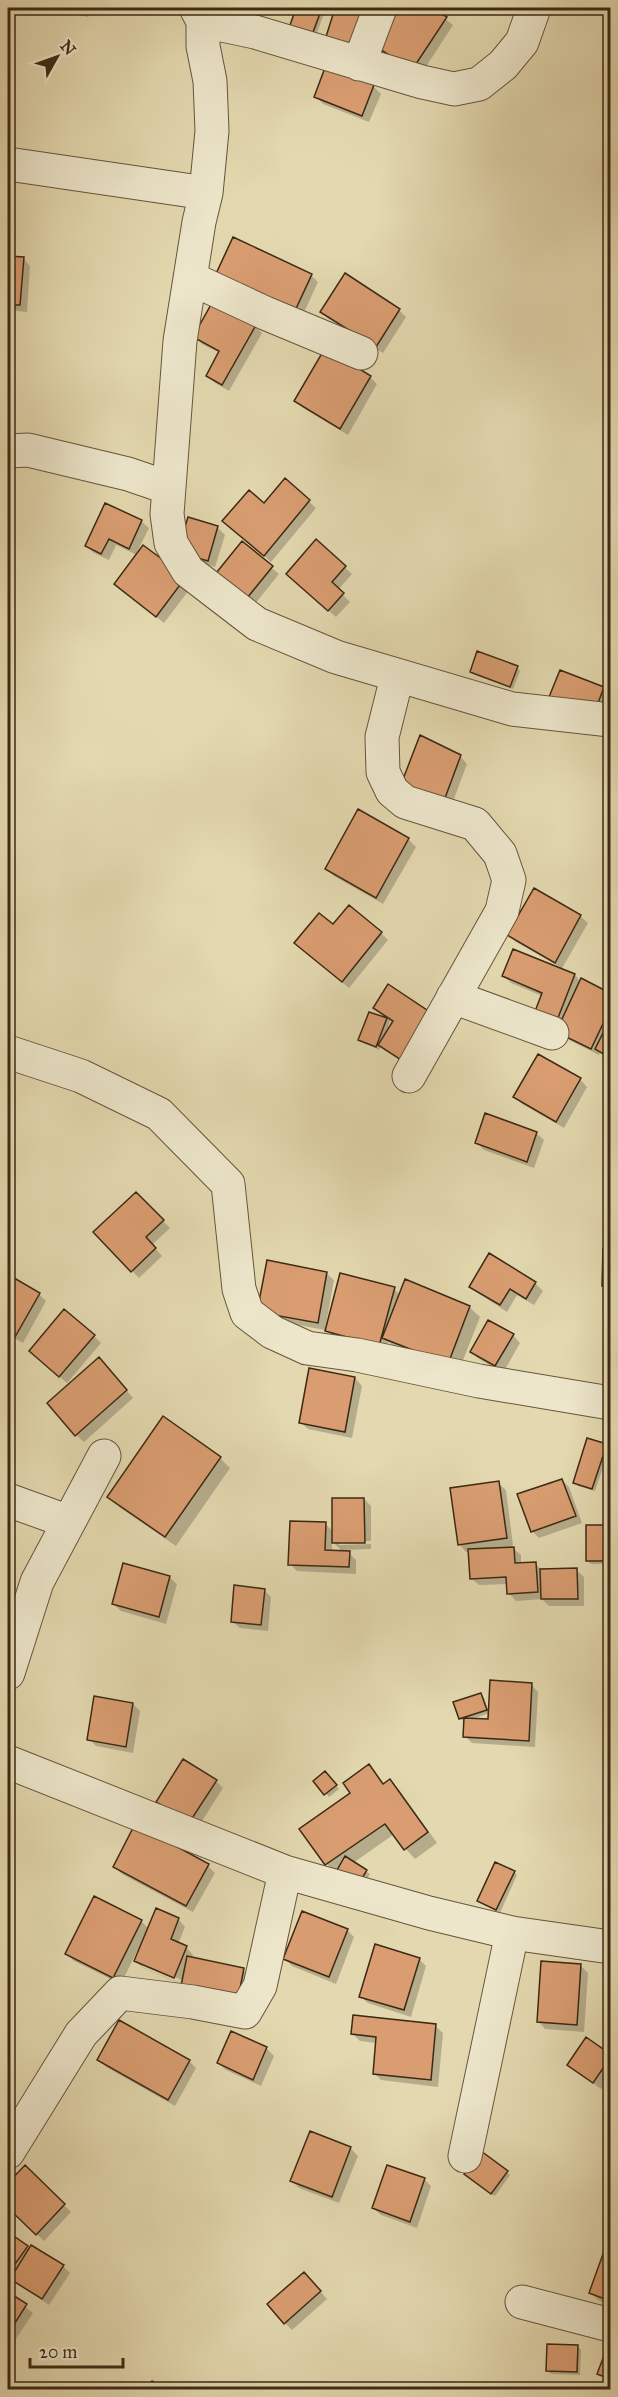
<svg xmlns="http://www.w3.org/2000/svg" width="618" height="2397" font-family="'IM FELL Great Primer',serif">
<rect width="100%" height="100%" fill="#e3d8af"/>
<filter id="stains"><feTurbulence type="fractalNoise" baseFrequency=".00333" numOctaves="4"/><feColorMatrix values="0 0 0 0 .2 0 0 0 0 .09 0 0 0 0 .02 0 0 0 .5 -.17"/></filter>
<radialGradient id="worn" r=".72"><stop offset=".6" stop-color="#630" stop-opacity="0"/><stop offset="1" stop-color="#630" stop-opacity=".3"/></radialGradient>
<path fill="#0003" fill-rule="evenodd" d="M8,8H22L8,23Z
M48,8H90L88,17Z
M298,8H326L315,38L291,27Z
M337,8H430L453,25L420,76L378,49L326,39Z
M327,67L374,87L381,94L369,122L323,104L316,96Z
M8,257L23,258L30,266L27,312L8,310Z
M311,275L318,282L301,319L224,283Z
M399,310L406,317L383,353L329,319L322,312Z
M255,326L262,333L229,391L215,383L207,376L220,353L202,344L195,336Z
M370,377L377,384L348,435L303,408L296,401Z
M285,480L316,508L271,562L231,528L264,505Z
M141,521L149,528L136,554L192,586L164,623L116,584L137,555L116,545L109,560L94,553L86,546Z
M217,527L225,535L215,567L186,558Z
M316,541L352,574L338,590L350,602L336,617L295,581Z
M242,543L279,574L247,614Z
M517,667L520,671L513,689L475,675L471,672Z
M603,689L610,696L601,720L558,703Z
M460,756L467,764L449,812L409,794Z
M359,811L408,839L416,847L383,904L334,876L327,869Z
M534,890L580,916L588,923L561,970L575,975L581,982L610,995V1060L600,1052L599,1055L565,1038L542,996L511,983L504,976L560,967L516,942L508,935Z
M334,926L381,933L388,940L349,988L303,950Z
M388,986L419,1073L381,1046L379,1050L360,1040L370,1013L387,1020L374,1008ZM390,1021L394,1023L387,1033H386Z
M580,1079L587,1087L564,1128L522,1104L515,1097Z
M536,1133L544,1140L534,1168L484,1150L477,1143Z
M136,1194L170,1228L152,1245L162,1256L139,1278L95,1232Z
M605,1249L610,1250V1292L604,1285Z
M489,1255L536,1284L543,1291L534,1305L517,1295L507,1312L478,1293L471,1286Z
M326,1273L334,1280L325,1330L266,1319Z
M10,1277L39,1294L46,1301L23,1343L8,1335V1281Z
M394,1289L400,1295L469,1307L480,1317L458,1373L394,1348L389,1342L386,1352L334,1338L327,1330Z
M513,1335L520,1343L503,1373L479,1359L471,1352Z
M94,1336L101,1343L67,1383L38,1358Z
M106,1366L133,1398L84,1442L76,1435Z
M355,1378L362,1386L352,1438L308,1429L300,1422Z
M163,1418L220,1458L230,1468L176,1546L119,1507L109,1497Z
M8,1435L13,1441L8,1449Z
M606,1446L609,1449L595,1491L578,1486L575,1483Z
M8,1467L14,1473L8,1481Z
M562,1480L569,1487L582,1523L539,1538L532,1531Z
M498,1483L506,1490L513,1545L511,1546L521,1555V1564H535L542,1570H576L584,1577V1606H549L542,1599L516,1601L509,1593L508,1584L479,1585L471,1578L470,1551L466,1552L459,1544Z
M364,1499L371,1506V1541L339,1542V1545L371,1544V1549L341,1550L332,1541V1552L349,1553L356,1560V1574L297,1571L290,1564L325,1524L334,1532Z
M608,1506H610V1537L608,1534V1564H591L588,1561L604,1527L609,1532Z
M169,1577L177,1584L166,1624L121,1611L113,1604Z
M264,1590L271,1597L268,1631L240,1628L232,1621Z
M531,1684L538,1692L535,1747L472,1743L465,1736L464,1722L460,1718L481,1694L484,1698L489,1713L470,1720L490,1721Z
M133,1704L140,1711L133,1753L96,1746L89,1739Z
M369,1766L385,1785L390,1781L400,1791L437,1843L415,1859L393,1835L353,1863L370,1874L362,1887L337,1875L327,1864L301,1829L352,1793Z
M328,1776L339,1789L329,1797L315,1782Z
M216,1781L223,1788L197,1829L165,1809Z
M114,1866H208L215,1873L193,1912L122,1874Z
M514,1872L517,1875L500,1913L479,1901Z
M178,1919L185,1927L178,1944L186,1947L193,1955L192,1958L243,1970L250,1977L244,2010L143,1968L136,1961L139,1952L137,1951L121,1984L74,1961L67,1954L141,1921L149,1929ZM142,1963L182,1980L180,1983L142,1967Z
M347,1930L354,1937L336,1984L292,1966L285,1959Z
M419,1959L426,1966L411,2017L368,2003L360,1996Z
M581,1966L588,1973L584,2032L545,2029L538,2021Z
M435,2026L443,2033L438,2087L381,2080L374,2073L377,2043L360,2041L353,2034Z
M232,2033L267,2049L274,2056L261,2086L226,2070L218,2063Z
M587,2039L610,2055V2075L601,2089L569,2065Z
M99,2060L189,2061L196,2068L175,2106L106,2067Z
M310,2133L351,2149L358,2156L339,2203L299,2188L292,2181Z
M25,2167L71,2212L44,2241L8,2207V2185Z
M507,2172L510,2175L495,2196L470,2178Z
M424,2179L431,2186L417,2228L381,2215L373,2208Z
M8,2234L30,2250L63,2266L70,2273L49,2305L15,2281L8,2291Z
M609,2242H610V2305L598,2300L591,2293Z
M311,2281L327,2299L292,2330L285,2323Z
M8,2294L33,2313L8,2351Z
M577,2346L581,2350L580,2375L551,2374L547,2370Z
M609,2347L610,2348V2380L598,2374Z"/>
<path fill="#d99d71" stroke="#3c2914" stroke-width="1.5" d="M296,8H322L312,35L289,28Z
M335,8H372L359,50L325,40Z
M391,8H432L447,17L412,70L369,42Z
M326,65L374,85L362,116L314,97Z
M233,237L312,274L294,313L215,276Z
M8,256L24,257L20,305H8Z
M345,273L400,309L376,347L320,312Z
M213,301L256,325L222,385L206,376L219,351L193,337Z
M325,348L371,376L340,429L294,401Z
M285,478L310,500L264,556L222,521L249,490L264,503Z
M105,503L142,520L129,549L109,539L101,554L85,546Z
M188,517L218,526L208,561L177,552Z
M316,539L346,566L332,582L344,593L328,611L286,574Z
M242,541L273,566L239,608L208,583Z
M143,545L186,577L156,617L114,584Z
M477,651L518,666L510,687L470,672Z
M560,670L604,687L594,714L549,697Z
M420,735L461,755L442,806L400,787Z
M358,809L409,838L376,898L325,869Z
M534,888L581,915L555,963L507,935Z
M349,905L382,932L342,982L294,943L319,913L333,924Z
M513,949L575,974L556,1023L534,1014L542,993L502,976Z
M581,978L610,993V1009L591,1049L556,1032Z
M388,984L442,1020L412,1067L378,1045L393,1021L373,1008Z
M369,1012L387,1018L376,1047L358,1040Z
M610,1019V1058L595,1049Z
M538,1054L581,1078L556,1122L513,1097Z
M485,1113L537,1132L527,1162L475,1143Z
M136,1192L164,1220L146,1237L156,1248L131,1272L93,1232Z
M603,1248H610V1286H602Z
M489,1253L536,1282L526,1299L510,1289L500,1305L469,1287Z
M267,1260L327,1272L318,1323L257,1312Z
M340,1273L395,1287L379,1346L325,1331Z
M9,1275L40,1293L15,1337L8,1333Z
M405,1279L470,1306L448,1364L382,1338Z
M64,1309L95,1335L59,1377L29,1351Z
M488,1320L514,1334L495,1366L470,1352Z
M99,1357L127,1390L75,1436L47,1403Z
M309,1368L355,1377L345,1432L299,1423Z
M163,1416L221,1457L165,1537L107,1497Z
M587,1438L607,1444L592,1489L573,1483Z
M562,1479L576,1516L531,1532L517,1494Z
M499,1481L507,1538L458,1545L450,1488Z
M332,1498H364L365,1543H332Z
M606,1504H610V1537H608Z
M290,1521L326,1522L325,1550L350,1551L349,1567L288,1565Z
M586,1525H605V1561H586Z
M514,1547L515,1563L536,1562L538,1592L507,1594L506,1577L470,1579L468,1549Z
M123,1563L170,1576L159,1617L112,1604Z
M577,1568L578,1599H541L540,1569Z
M234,1585L265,1589L261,1625L231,1622Z
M490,1680L532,1683L529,1741L463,1737L464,1718L488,1719Z
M481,1693L487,1710L459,1719L453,1702Z
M94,1696L133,1703L126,1747L87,1740Z
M183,1759L217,1780L189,1823L156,1802Z
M369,1764L383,1784L390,1779L428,1832L404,1850L385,1824L325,1865L299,1829L350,1793L343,1783Z
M325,1771L337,1785L324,1795L313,1781Z
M135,1824L209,1864L186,1906L113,1867Z
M345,1856L367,1870L358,1885L336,1872Z
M495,1862L515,1871L496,1910L477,1901Z
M94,1896L142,1920L113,1978L65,1954Z
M156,1908L179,1918L171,1939L187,1946L174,1978L134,1961Z
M302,1911L348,1929L329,1977L283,1959Z
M375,1944L420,1958L404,2010L359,1997Z
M187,1956L244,1968L237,2004L180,1991Z
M541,1961L581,1964L577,2025L537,2022Z
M353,2015L436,2024L431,2080L373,2074L376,2037L351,2034Z
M119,2020L190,2060L168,2100L97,2060Z
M231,2031L267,2047L253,2080L217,2063Z
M586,2037L610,2054V2058L593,2083L567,2065Z
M310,2131L351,2147L332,2197L290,2181Z
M481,2151L508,2171L491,2194L464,2174Z
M25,2165L65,2204L36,2235L8,2208V2183Z
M387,2165L425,2178L410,2222L372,2208Z
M8,2232L28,2246L8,2274Z
M608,2240L610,2241V2301L589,2293Z
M31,2245L64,2265L42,2299L10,2279Z
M304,2272L321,2291L284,2324L267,2304Z
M8,2292L27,2304L8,2334Z
M547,2344L578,2345L577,2372L546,2371Z
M608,2345L610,2346V2379L597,2374Z
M152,2381L167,2390H147Z"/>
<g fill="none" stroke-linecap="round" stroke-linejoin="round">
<defs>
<path id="minor" d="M196,8L203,21V46L210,81L212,131L206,193L199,222L180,341L167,514L171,543L188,571L257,624L336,657L512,709L610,720
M203,21L255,32L422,82L454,89L479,84L503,65L522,42L534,8
M359,64L380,8
M8,164L206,193
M190,278L265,313L361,353
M8,451L28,450L128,474L169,488
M397,677L382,737L383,772L392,791L405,802L475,824L500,854L509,880L502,911L409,1076
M453,997L552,1033
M8,1052L81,1076L159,1114L228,1184L239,1289L247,1313L272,1332L307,1348L357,1355L479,1381L610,1403
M8,1500L69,1522
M8,1673L37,1582L104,1456
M8,1762L285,1872L429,1913L512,1933L610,1947
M8,2152L81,2034L120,1993L193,2002L245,2012L260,1986L285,1872
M465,2156L512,1933
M522,2302L610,2325"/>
</defs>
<use href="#minor" stroke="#66553b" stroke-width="35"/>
<use href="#minor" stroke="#ede6cb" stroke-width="33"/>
</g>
<rect width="618" height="2397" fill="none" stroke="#e3d8af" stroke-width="30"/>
<rect x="9" y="9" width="600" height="2379" fill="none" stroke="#3c2914" stroke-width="3"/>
<rect x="15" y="15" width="588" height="2367" fill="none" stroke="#3c2914" stroke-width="1.5"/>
<g transform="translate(57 57) rotate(50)" stroke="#ede6cb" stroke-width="4.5" paint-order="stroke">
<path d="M0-4.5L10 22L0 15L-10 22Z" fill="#3c2914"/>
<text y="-9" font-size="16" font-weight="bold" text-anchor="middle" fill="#3c2914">N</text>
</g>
<path d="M30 2358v9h93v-9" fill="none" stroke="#3c2914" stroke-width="3"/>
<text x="39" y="2358" font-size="18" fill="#3c2914" stroke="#ede6cb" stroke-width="4.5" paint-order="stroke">20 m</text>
<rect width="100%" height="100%" filter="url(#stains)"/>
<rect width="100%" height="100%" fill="url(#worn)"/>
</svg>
